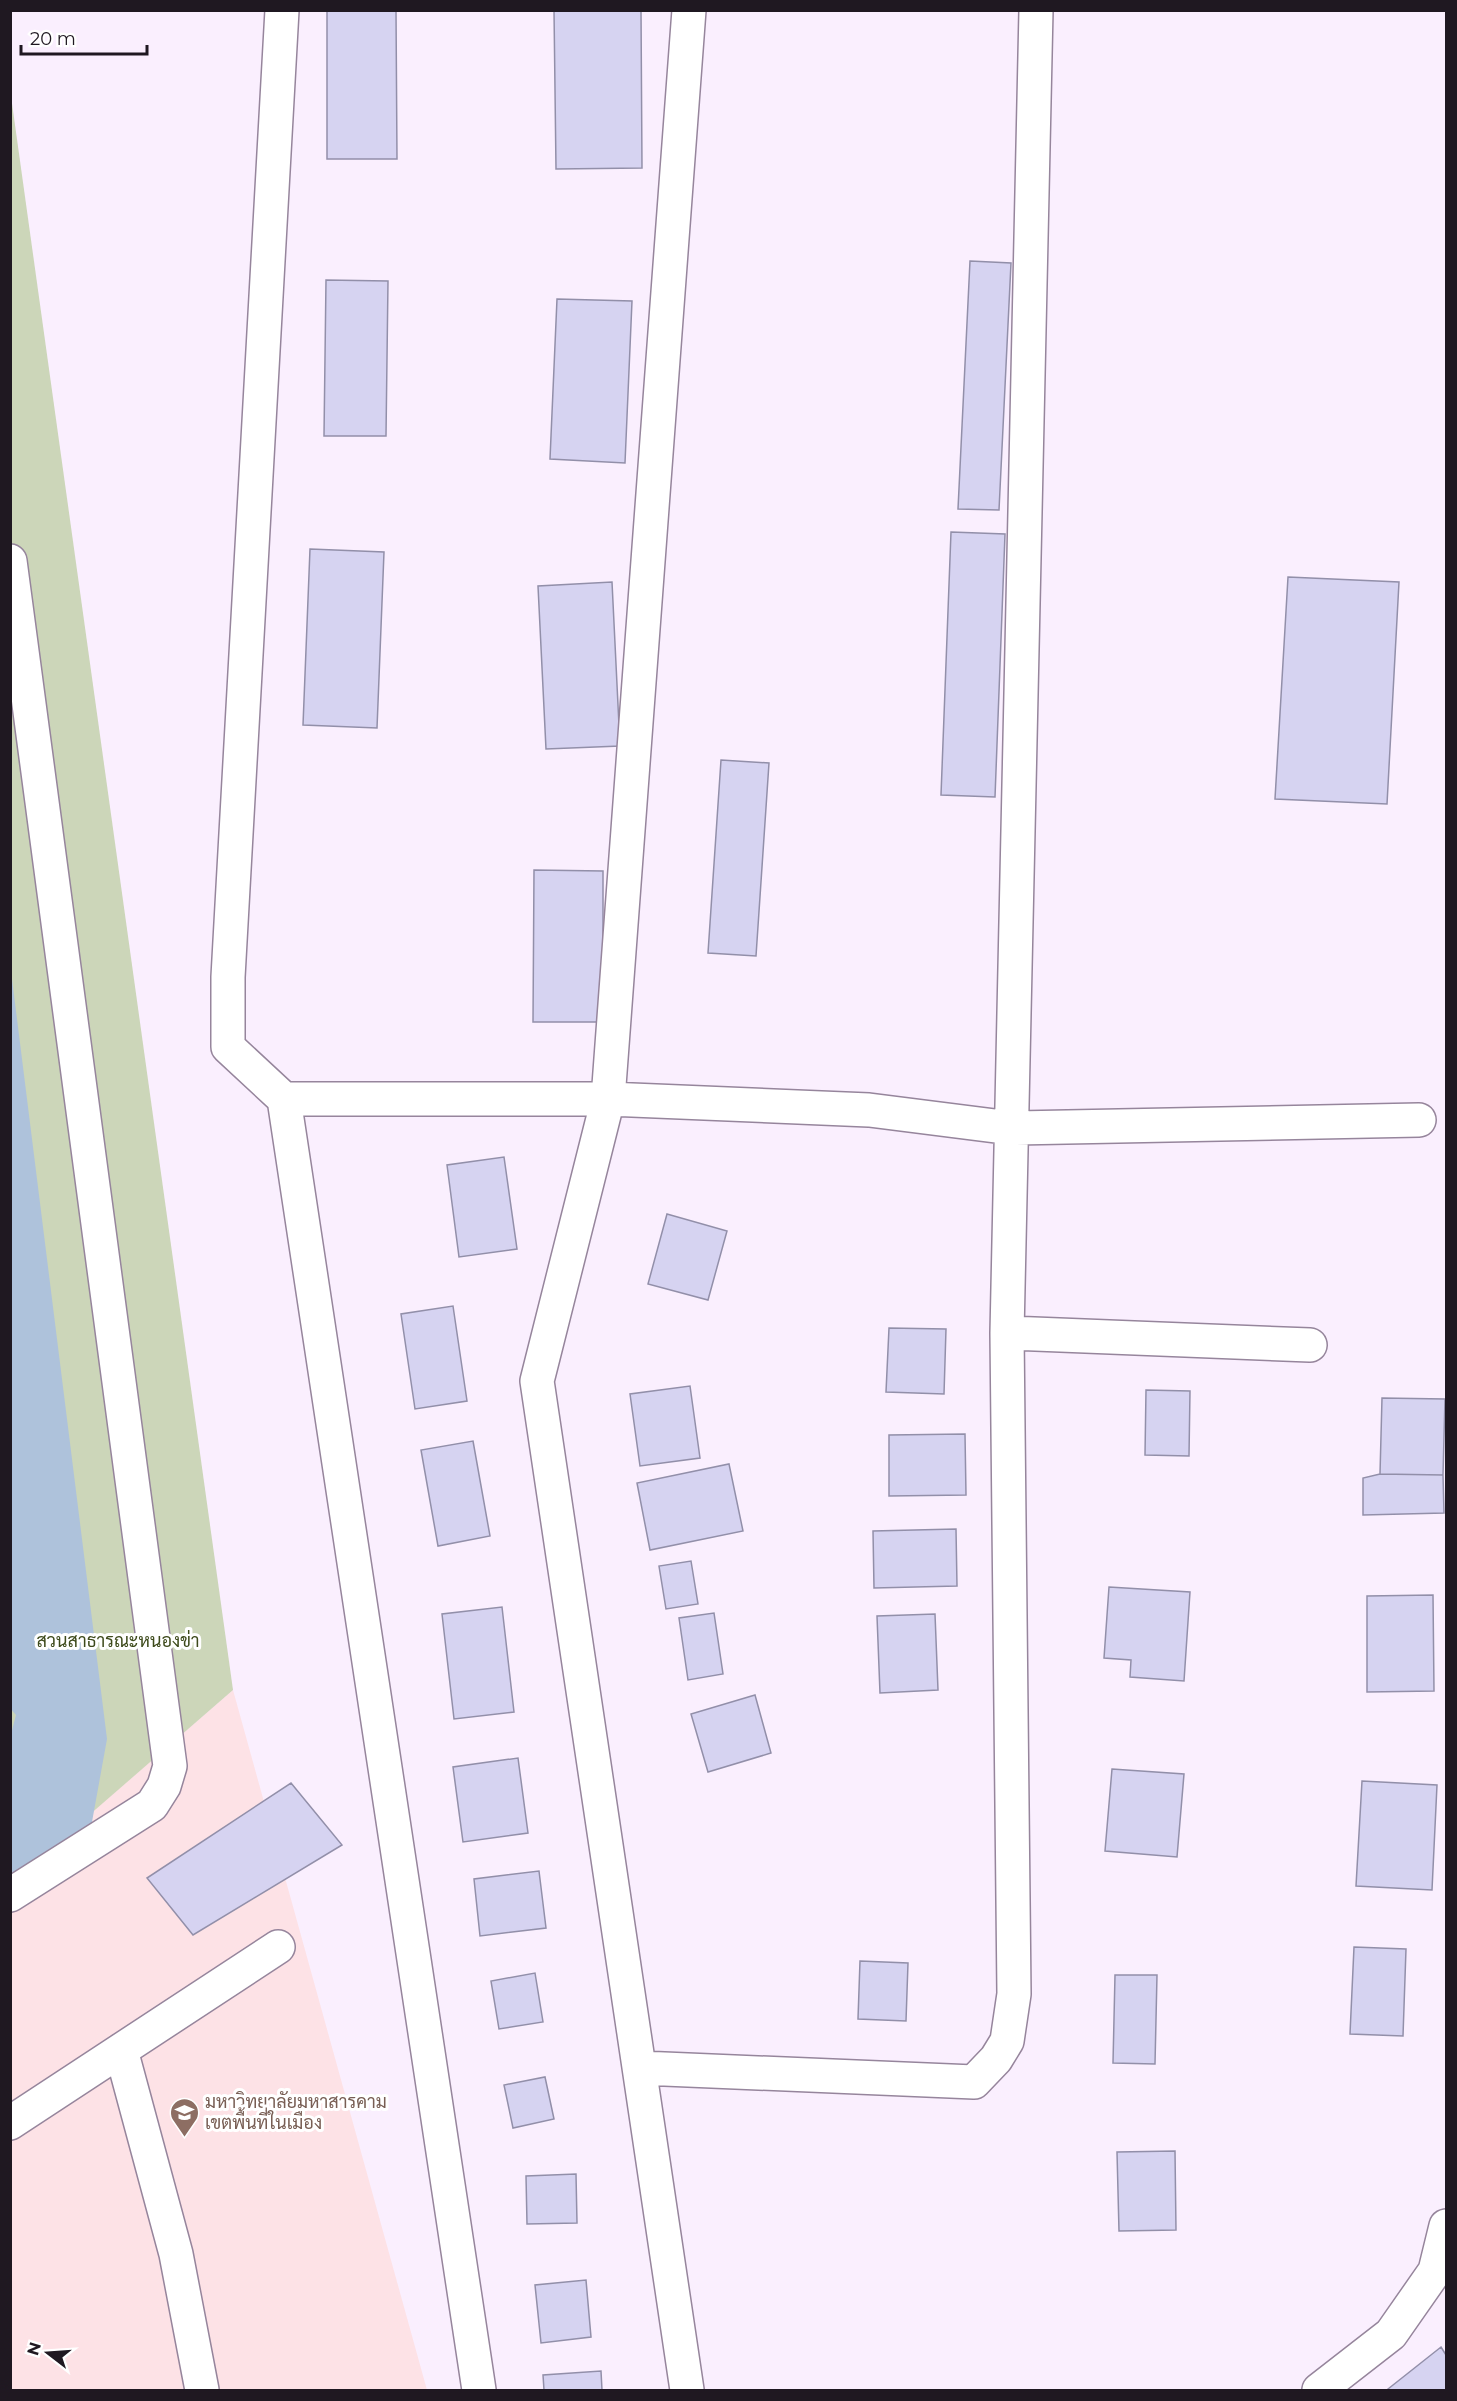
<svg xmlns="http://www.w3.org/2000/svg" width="1457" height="2401" font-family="Montserrat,Sarabun,sans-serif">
<rect width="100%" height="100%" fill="#faeffe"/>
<path fill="#fde2e6" d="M233,1690L427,2390H11L10,1883Z"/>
<path fill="#ccd6b9" d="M10,89L233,1690L11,1883H10Z"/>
<path fill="#aec2db" d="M10,963L107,1739L90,1833L11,1885L10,1738L16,1715L10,1708Z"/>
<path fill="#d6d3f1" stroke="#928fa9" stroke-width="1.5" d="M327,10H396L397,159H327Z
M554,10H641L642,168L556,169Z
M970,261L1011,263L999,510L958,509Z
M326,280L388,281L386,436H324Z
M557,299L632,301L625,463L550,459Z
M951,532L1005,534L995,797L941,795Z
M310,549L384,552L377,728L303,725Z
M1288,577L1399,582L1387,804L1275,799Z
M612,582L620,746L546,749L538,586Z
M721,760L769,763L756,956L708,953Z
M534,870L603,871V1022H533Z
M504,1157L517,1249L459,1257L447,1165Z
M667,1214L727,1231L708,1300L648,1284Z
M453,1306L467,1401L415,1409L401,1314Z
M889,1328L946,1329L944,1394L886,1392Z
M690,1386L700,1458L640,1466L630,1394Z
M1146,1390L1190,1391L1189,1456L1145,1455Z
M1382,1398L1445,1399L1443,1475L1380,1474Z
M965,1434L966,1495L889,1496V1435Z
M473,1441L490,1536L438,1546L421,1450Z
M729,1464L743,1531L650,1550L637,1483Z
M1380,1474L1443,1475L1444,1513L1363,1515V1478Z
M956,1529L957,1586L874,1588L873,1531Z
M691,1561L698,1604L666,1609L659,1566Z
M1109,1587L1190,1592L1184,1681L1130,1677L1131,1660L1104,1658Z
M1433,1595L1434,1691L1367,1692V1596Z
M502,1607L514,1712L454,1719L442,1614Z
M714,1613L723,1674L688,1680L679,1618Z
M935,1614L938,1690L880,1693L877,1616Z
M755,1695L771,1753L708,1772L691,1714Z
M518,1758L528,1833L463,1842L453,1767Z
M1112,1769L1184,1774L1177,1857L1105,1851Z
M1362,1781L1437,1785L1432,1890L1356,1886Z
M291,1783L342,1845L193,1935L147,1878Z
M539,1871L546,1928L480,1936L474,1879Z
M1354,1947L1406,1949L1403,2036L1350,2034Z
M860,1961L908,1963L906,2021L858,2019Z
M535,1973L543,2022L499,2029L491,1981Z
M1115,1975H1157L1155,2064L1113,2063Z
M545,2077L554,2119L513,2128L504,2085Z
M1175,2151L1176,2230L1119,2231L1117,2152Z
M576,2174L577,2223L527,2224L526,2176Z
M586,2280L591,2337L541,2343L535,2285Z
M1441,2347L1446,2355V2390H1389L1388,2389Z
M601,2371L602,2390H544L543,2375Z"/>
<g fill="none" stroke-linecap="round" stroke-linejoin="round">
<defs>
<path id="minor" d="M282,10L228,977V1047L284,1099H608L869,1110L1011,1128L1419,1120
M10,561L170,1766L164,1786L152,1805L10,1895
M284,1099L479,2390
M1007,1333L1310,1345
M121,2050L176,2254L202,2390
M641,2068L974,2082L996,2059L1007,2041L1014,1994L1007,1333L1036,10
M10,2123L278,1947
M687,2390L537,1381L608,1099L689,10
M1319,2390L1391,2334L1435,2271L1446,2226"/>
</defs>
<use href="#minor" stroke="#96859c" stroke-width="36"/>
<use href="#minor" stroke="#fff" stroke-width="33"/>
</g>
<defs>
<symbol id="university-pin" viewBox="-11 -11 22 30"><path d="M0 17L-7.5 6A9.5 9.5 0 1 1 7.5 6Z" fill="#8d6e63" stroke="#fff"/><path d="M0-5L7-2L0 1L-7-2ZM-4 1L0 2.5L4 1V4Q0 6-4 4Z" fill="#fff"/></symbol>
</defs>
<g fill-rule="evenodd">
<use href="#university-pin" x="168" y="2096" width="33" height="45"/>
</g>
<g text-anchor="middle" stroke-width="6" stroke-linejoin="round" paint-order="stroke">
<g font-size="18" fill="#3d4a1b" stroke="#fff">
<text x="118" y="1647">สวนสาธารณะหนองข่า</text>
</g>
<g font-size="18" fill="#785e54" stroke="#fff" text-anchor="start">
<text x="205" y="2108">มหาวิทยาลัยมหาสารคาม<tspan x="205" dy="21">เขตพื้นที่ในเมือง</tspan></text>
</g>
</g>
<rect width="1457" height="2401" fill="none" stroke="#1f1821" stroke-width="24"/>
<g transform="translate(48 2353) rotate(287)" stroke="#ffffff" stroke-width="4.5" paint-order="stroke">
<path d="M0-4.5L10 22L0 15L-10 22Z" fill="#1f1821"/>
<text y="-9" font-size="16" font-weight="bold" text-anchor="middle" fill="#1f1821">N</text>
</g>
<path d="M21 45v9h126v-9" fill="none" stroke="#1f1821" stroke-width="3"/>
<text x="30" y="45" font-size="18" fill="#1f1821" stroke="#ffffff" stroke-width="4.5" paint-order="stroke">20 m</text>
</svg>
